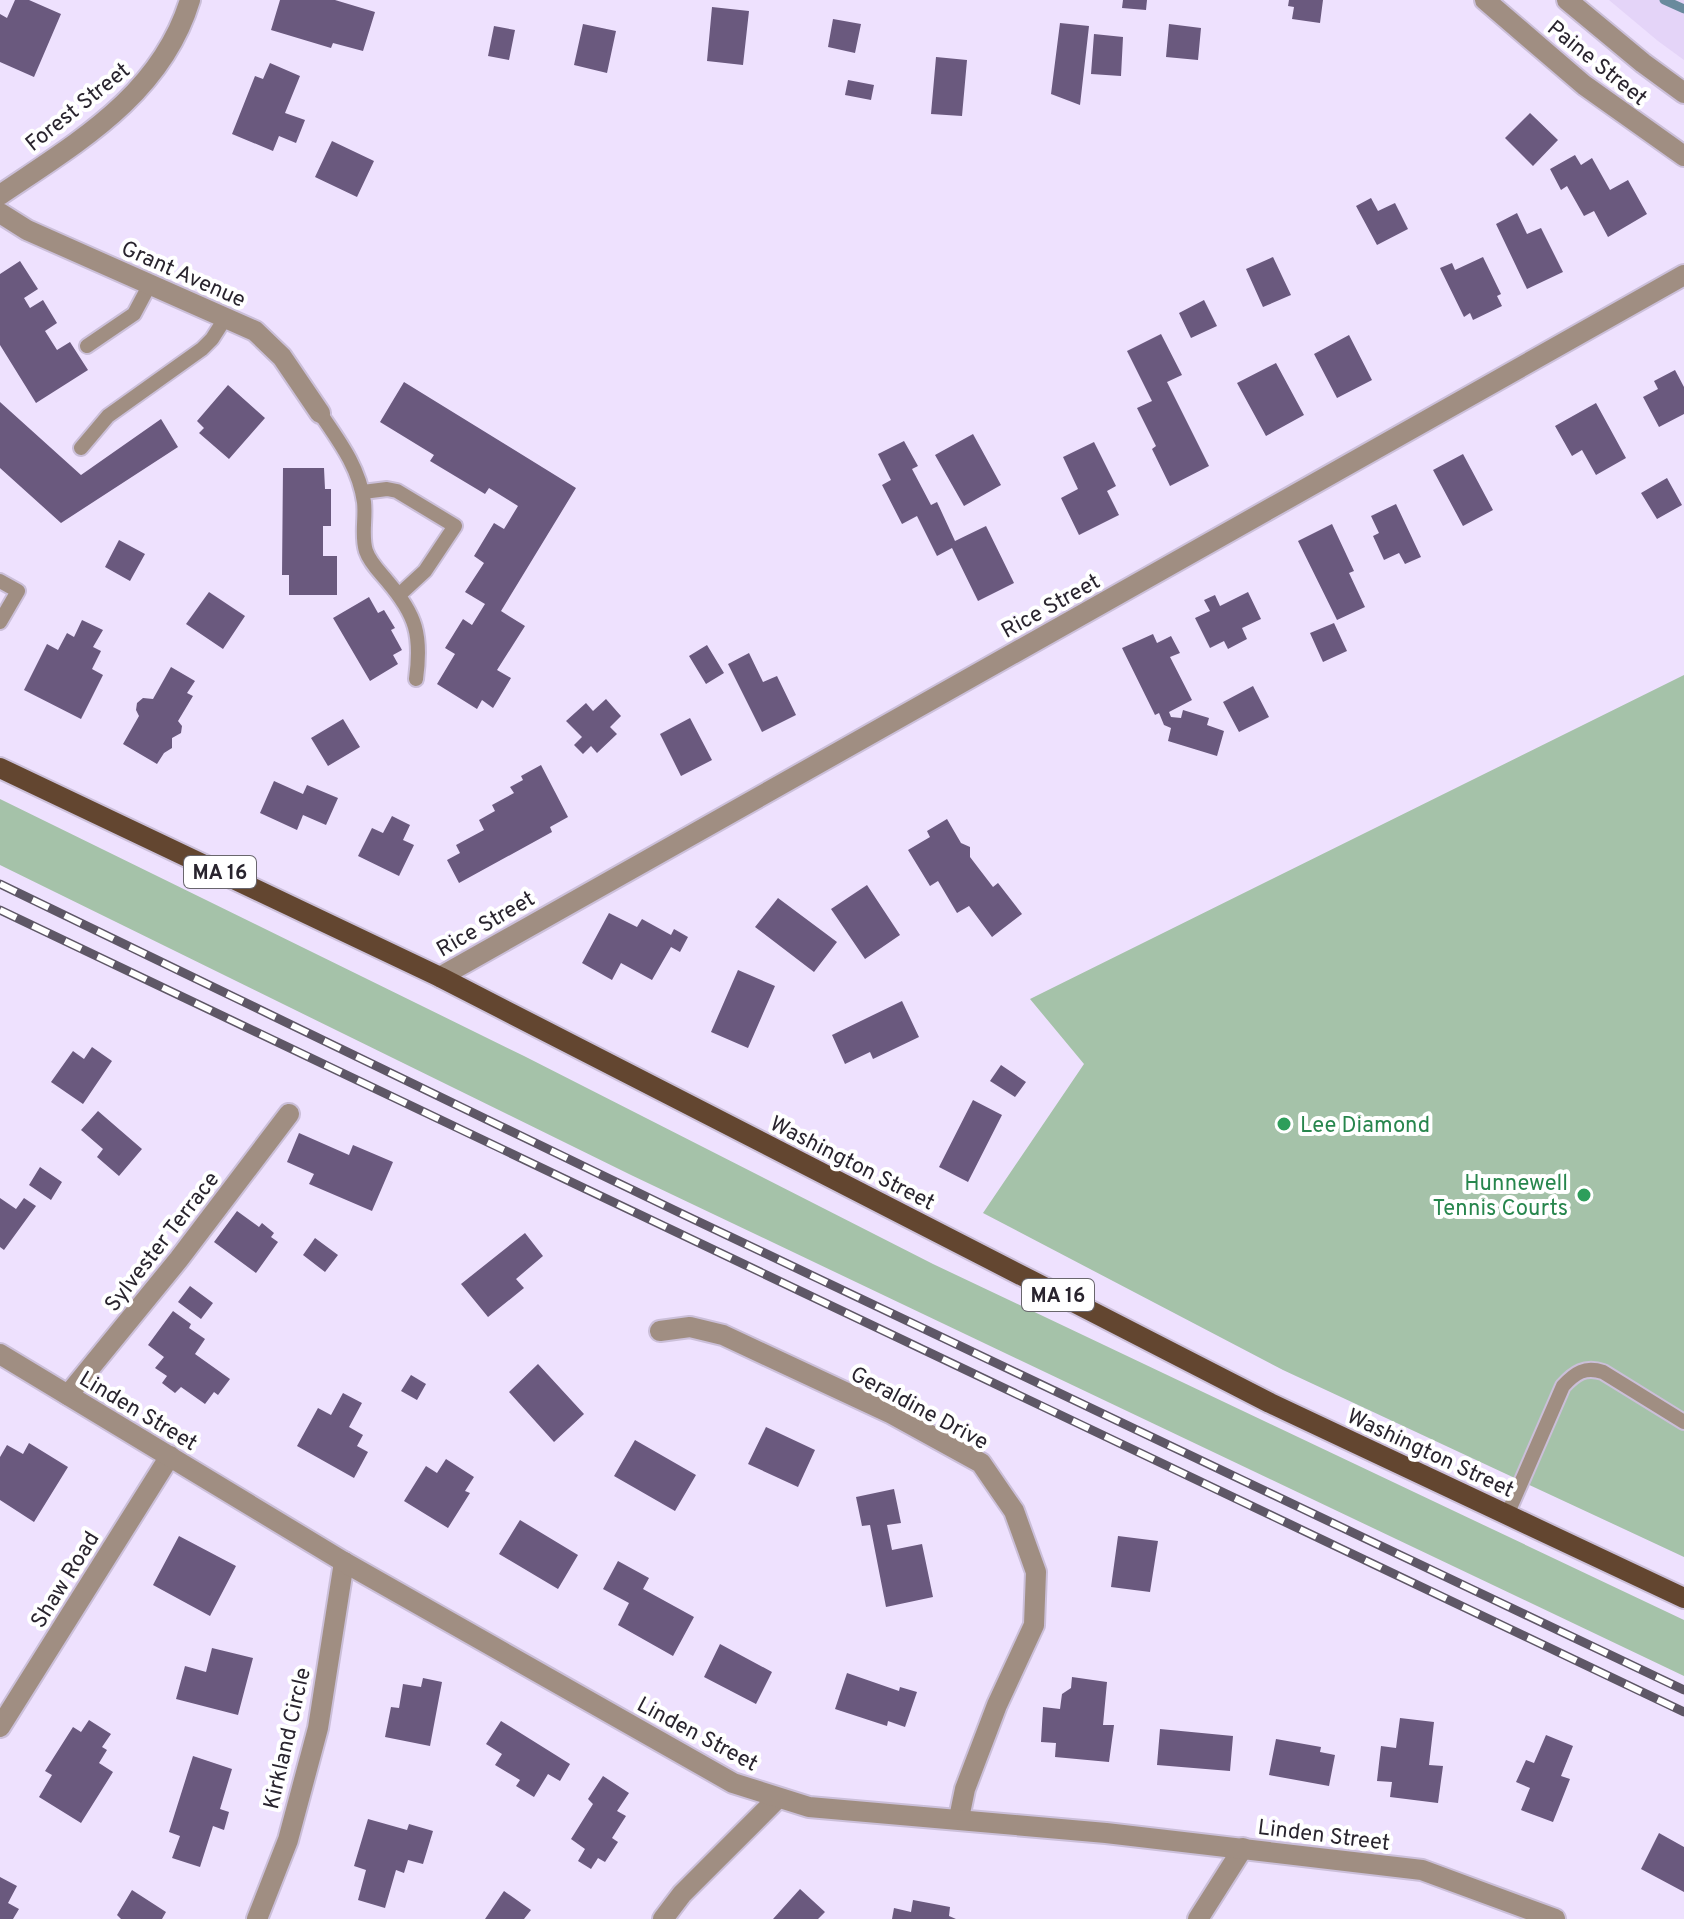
<svg xmlns="http://www.w3.org/2000/svg" width="1684" height="1919" font-family="Overpass,sans-serif">
<rect width="100%" height="100%" fill="#eee1fe"/>
<path fill="#e4d4f8" d="M1609,0H1684V60L1658,41Z"/>
<path fill="#a5c2a9" d="M1684,675V1557L1283,1370L983,1213L1084,1064L1030,999Z
M0,799L524,1056L933,1264L1684,1620V1676L631,1175L0,865Z"/>
<g fill="none" stroke-linecap="round" stroke-linejoin="round">
<path stroke="#698a9d" stroke-width="9" d="M1664,0L1684,9"/>
</g>
<path fill="#6a597e" d="M15,0H29L61,14L34,77L0,62V14L7,18Z
M280,0H335L375,12L363,51L333,43L331,48L271,30Z
M1123,0H1147L1146,10L1122,8Z
M1289,0H1323L1320,23L1292,19L1294,7L1288,6Z
M712,7L749,11L743,65L707,61Z
M833,19L861,24L855,53L828,47Z
M1060,23L1089,26L1080,105L1051,94Z
M583,24L616,31L607,73L574,65Z
M1169,24L1201,28L1198,60L1166,57Z
M494,26L515,30L509,60L488,56Z
M1094,34L1123,37L1121,76L1091,74Z
M936,57L967,60L962,116L931,114Z
M270,63L300,76L285,113L305,120L296,143L279,136L273,151L232,134L255,76L263,79Z
M848,80L874,85L871,100L845,95Z
M1530,113L1558,140L1533,166L1505,138Z
M332,141L374,161L357,197L315,177Z
M1575,155L1581,165L1592,158L1610,190L1628,180L1647,214L1608,237L1594,211L1584,216L1567,186L1561,190L1550,169Z
M1371,198L1378,211L1395,203L1408,229L1377,245L1356,206Z
M1517,213L1527,234L1541,228L1563,272L1527,289L1496,224Z
M1273,257L1291,295L1263,307L1246,269Z
M1483,257L1501,294L1497,296L1502,306L1473,320L1470,313L1464,317L1440,268L1452,263L1455,270Z
M20,261L38,289L24,298L30,308L43,300L57,323L45,331L57,350L70,342L88,370L36,403L0,345V274Z
M1204,300L1217,326L1191,338L1179,313Z
M1161,334L1182,375L1167,382L1209,466L1170,486L1152,449L1156,446L1137,408L1152,401L1127,351Z
M1349,335L1372,380L1337,398L1314,354Z
M1276,363L1304,415L1266,436L1237,383Z
M1675,370L1684,387V414L1659,427L1643,397L1658,389L1654,381Z
M404,382L576,488L501,611L525,626L497,670L511,678L493,708L482,700L477,709L437,684L455,654L445,648L463,619L472,625L485,604L465,592L484,563L474,556L494,523L504,529L518,506L489,488L485,494L430,461L434,455L380,422Z
M228,385L265,418L229,459L199,433L204,428L197,421Z
M0,402L81,475L161,419L178,447L61,523L0,468Z
M1596,403L1626,458L1596,475L1582,450L1572,456L1555,426Z
M973,434L1001,485L964,506L935,455Z
M904,441L918,466L912,469L931,505L937,502L955,541L986,526L1014,583L978,601L952,548L937,556L917,516L902,524L882,485L891,480L878,454Z
M1094,442L1116,486L1107,491L1119,515L1079,535L1061,498L1078,489L1063,457Z
M1463,454L1493,510L1463,526L1433,470Z
M283,468H324L325,489H331V526H323V556H337V595H289V575H282Z
M1667,478L1682,505L1657,519L1641,493Z
M1396,504L1421,557L1405,564L1399,553L1384,560L1373,536L1379,533L1371,516Z
M1332,524L1354,571L1349,573L1365,607L1337,620L1298,541Z
M119,540L145,554L130,581L105,567Z
M209,592L245,616L223,649L186,624Z
M1248,592L1261,619L1242,628L1247,639L1228,649L1224,641L1210,648L1195,618L1210,611L1204,600L1215,595L1220,606Z
M369,597L378,613L384,610L395,628L391,630L402,650L393,655L398,664L370,681L333,618Z
M82,620L103,630L93,647L101,651L92,669L103,675L81,719L24,690L47,644L58,650L67,633L74,637Z
M1334,623L1347,651L1323,662L1310,633Z
M1153,634L1157,643L1171,636L1180,653L1170,657L1192,700L1169,712L1171,717L1181,718L1183,710L1209,718L1207,725L1224,731L1217,756L1168,741L1171,728L1164,725L1159,713L1155,715L1122,648Z
M707,645L724,673L706,684L689,656Z
M749,653L763,682L777,676L796,715L762,732L728,664Z
M171,667L195,681L187,693L193,696L178,721L182,726L181,733L172,738V748L164,753L157,764L123,744L139,716L136,710L137,703L143,698L153,699Z
M1253,686L1269,717L1239,732L1223,702Z
M606,699L621,716L610,727L617,734L597,753L591,746L583,754L574,745L582,737L566,721L586,703L593,711Z
M690,718L712,760L681,776L660,734Z
M343,719L360,747L328,766L311,738Z
M541,765L568,817L550,827L552,832L459,883L447,860L460,853L456,845L484,830L479,820L495,811L492,805L514,793L510,787L523,780L521,776Z
M274,781L303,794L307,785L338,798L326,825L303,815L297,830L260,813Z
M392,816L410,825L403,840L414,845L399,876L358,856L372,828L383,833Z
M947,819L961,843L970,847V857L993,887L998,883L1022,914L992,937L969,906L957,913L938,881L930,886L908,850L930,837L927,831Z
M867,885L900,935L865,959L831,909Z
M778,898L837,942L814,972L755,927Z
M609,913L637,927L642,919L671,935L674,929L688,937L680,952L671,947L652,980L621,963L612,980L582,963Z
M738,970L775,986L748,1048L711,1032Z
M902,1001L919,1037L873,1059L870,1052L845,1064L832,1035Z
M92,1047L112,1061L83,1104L51,1082L73,1051L84,1059Z
M1001,1065L1026,1082L1015,1097L990,1081Z
M973,1100L1002,1115L968,1182L939,1167Z
M98,1111L142,1149L119,1176L97,1157L103,1149L81,1130Z
M299,1133L349,1155L353,1145L393,1162L372,1211L309,1184L314,1174L287,1162Z
M40,1167L62,1182L51,1200L29,1185Z
M0,1198L16,1209L24,1198L36,1206L4,1250L0,1247Z
M237,1211L259,1227L262,1223L274,1233L271,1237L278,1242L256,1273L214,1242Z
M525,1233L543,1256L516,1279L524,1288L488,1317L461,1284Z
M315,1238L338,1255L325,1272L303,1255Z
M190,1286L213,1303L201,1319L178,1302Z
M173,1311L191,1324L189,1328L205,1339L195,1354L230,1379L218,1395L214,1392L205,1404L181,1387L175,1393L162,1383L167,1376L155,1368L164,1357L148,1345Z
M538,1364L584,1414L554,1442L509,1392Z
M411,1375L426,1384L417,1400L401,1391Z
M343,1393L362,1403L349,1427L363,1435L357,1446L368,1452L354,1478L297,1446L318,1408L331,1415Z
M766,1427L815,1450L798,1487L748,1464Z
M635,1440L696,1475L675,1511L614,1476Z
M29,1443L68,1467L34,1522L0,1500V1457L7,1445L23,1454Z
M446,1459L474,1477L465,1491L470,1493L448,1528L404,1501L426,1466L437,1473Z
M894,1489L901,1523L887,1525L892,1550L922,1544L933,1597L886,1607L870,1525L862,1526L856,1497Z
M520,1520L578,1555L558,1589L499,1554Z
M179,1536L236,1566L210,1616L153,1585Z
M1118,1536L1158,1541L1150,1592L1111,1587Z
M618,1561L649,1578L643,1589L694,1617L673,1656L618,1625L629,1603L603,1589Z
M720,1644L772,1672L756,1704L704,1677Z
M212,1648L253,1658L238,1715L176,1699L185,1666L206,1672Z
M847,1673L899,1691L900,1687L917,1692L905,1727L888,1721L887,1726L835,1709Z
M1072,1677L1107,1682L1103,1725H1114L1109,1762L1055,1757L1056,1743L1041,1742L1043,1707L1060,1709L1062,1694L1071,1688Z
M423,1678L442,1682L430,1746L385,1737L391,1707L399,1708L403,1684L421,1687Z
M1400,1718L1434,1722L1429,1765L1443,1766L1438,1803L1390,1797L1392,1782L1377,1781L1381,1746L1396,1748Z
M89,1720L111,1734L102,1747L107,1750L99,1763L113,1772L81,1823L39,1797L52,1775L45,1771L73,1727L81,1732Z
M501,1721L570,1764L560,1781L548,1774L534,1797L516,1786L520,1780L495,1765L502,1754L486,1744Z
M1160,1729L1233,1736L1230,1771L1157,1765Z
M1546,1735L1573,1746L1561,1776L1570,1779L1553,1822L1521,1810L1530,1788L1516,1782L1526,1760L1534,1763Z
M1276,1739L1321,1747L1320,1752L1335,1755L1329,1786L1269,1775Z
M193,1756L232,1769L220,1809L229,1812L224,1830L213,1826L200,1867L172,1858L180,1836L169,1832Z
M603,1776L629,1793L617,1811L626,1816L612,1838L618,1842L605,1862L598,1858L591,1869L578,1861L585,1849L571,1839L593,1804L588,1799Z
M368,1819L407,1830L409,1824L433,1831L423,1864L408,1860L404,1873L396,1870L385,1908L358,1900L366,1870L354,1866Z
M1659,1833L1684,1847V1892L1641,1869Z
M0,1877L17,1886L8,1903L19,1909L13,1919H0Z
M800,1889L825,1912L818,1919H773Z
M132,1890L166,1912L162,1919H121L117,1915Z
M504,1891L531,1910L524,1919H485Z
M913,1900L950,1907L949,1916L956,1919H892L894,1908L911,1912Z"/>
<g fill="none" stroke-linecap="round" stroke-linejoin="round">
<defs>
<path id="service" d="M87,346L134,314L150,284
M320,413C339,441 359,467 364,502C366,518 361,536 366,551C370,563 380,572 388,582C416,615 422,635 416,679
M81,448L108,416L202,349L212,339L226,317
M363,492L387,489L397,491L455,526L425,571L399,595
M0,581L18,591L0,622
M1507,1515L1563,1386C1575,1373 1585,1366 1603,1372L1684,1422"/>
<path id="minor" d="M1485,0L1584,85L1684,156
M1567,0L1643,63L1684,93
M0,213L27,230L255,331L282,357L320,413
M440,977L1684,275
M660,1331L690,1327L723,1335L892,1414L981,1463L1014,1511L1036,1572L1034,1625L997,1705L965,1789L959,1818
M68,1395L179,1259L289,1114
M0,1727L170,1456
M257,1919L288,1840L318,1728L344,1562
M663,1919L682,1894L777,1799
M1198,1919L1243,1848"/>
<path id="tertiary" d="M0,195C78,142 161,95 190,0
M0,1354L344,1562L733,1783L809,1807L1106,1833L1422,1870L1555,1919"/>
<path id="primary" d="M0,768L440,977L1270,1403L1684,1598"/>
</defs>
<use href="#service" stroke="#cbbfd9" stroke-width="18"/>
<use href="#minor" stroke="#cbbfd9" stroke-width="24"/>
<use href="#tertiary" stroke="#cbbfd9" stroke-width="24"/>
<use href="#primary" stroke="#cbbfd9" stroke-width="24"/>
<use href="#service" stroke="#a08e82" stroke-width="14"/>
<use href="#minor" stroke="#a08e82" stroke-width="20"/>
<use href="#tertiary" stroke="#a08e82" stroke-width="20"/>
<use href="#primary" stroke="#634630" stroke-width="20"/>
<defs>
<path id="rail" d="M0,884L674,1210L1684,1690
M0,910L1684,1712"/>
</defs>
<use href="#rail" stroke="#5e5766" stroke-width="9"/>
<use href="#rail" stroke="#fff" stroke-width="6" stroke-dasharray="18" stroke-linecap="butt"/>
</g>
<g fill="#2e9e5b" stroke="#fff" stroke-width="3">
<circle cx="1284" cy="1124" r="8"/>
<circle cx="1584" cy="1195" r="8"/>
</g>
<g text-anchor="middle" stroke-width="8" stroke-linejoin="round" paint-order="stroke">
<g fill="#fff" stroke="#69666d" stroke-width="2">
<rect x="184" y="856" width="72" height="32" rx="6"/>
<rect x="1022" y="1279" width="72" height="32" rx="6"/>
</g>
<g font-size="20" font-weight="bold" fill="#29242e">
<text x="220" y="879">MA 16</text>
<text x="1058" y="1302">MA 16</text>
</g>
<g font-size="22" fill="#29242e" stroke="#fff">
<text transform="translate(1598 62) rotate(39)" y="8">Paine Street</text>
<text transform="translate(77 106) rotate(-39)" y="8">Forest Street</text>
<text transform="translate(184 273) rotate(24)" y="8">Grant Avenue</text>
<text transform="translate(1050 605) rotate(-29)" y="8">Rice Street</text>
<text transform="translate(485 923) rotate(-30)" y="8">Rice Street</text>
<text transform="translate(853 1162) rotate(27)" y="8">Washington Street</text>
<text transform="translate(161 1241) rotate(-52)" y="8">Sylvester Terrace</text>
<text transform="translate(920 1407) rotate(28)" y="8">Geraldine Drive</text>
<text transform="translate(139 1410) rotate(31)" y="8">Linden Street</text>
<text transform="translate(1431 1452) rotate(25)" y="8">Washington Street</text>
<text transform="translate(64 1579) rotate(-58)" y="8">Shaw Road</text>
<text transform="translate(698 1733) rotate(28)" y="8">Linden Street</text>
<text transform="translate(286 1738) rotate(-77)" y="8">Kirkland Circle</text>
<text transform="translate(1324 1834) rotate(7)" y="8">Linden Street</text>
</g>
<g font-size="22" fill="#27864d" stroke="#fff" text-anchor="start">
<text x="1300" y="1132">Lee Diamond</text>
<text x="1568" y="1190" text-anchor="end">Hunnewell<tspan x="1568" dy="25">Tennis Courts</tspan></text>
</g>
</g>
</svg>
